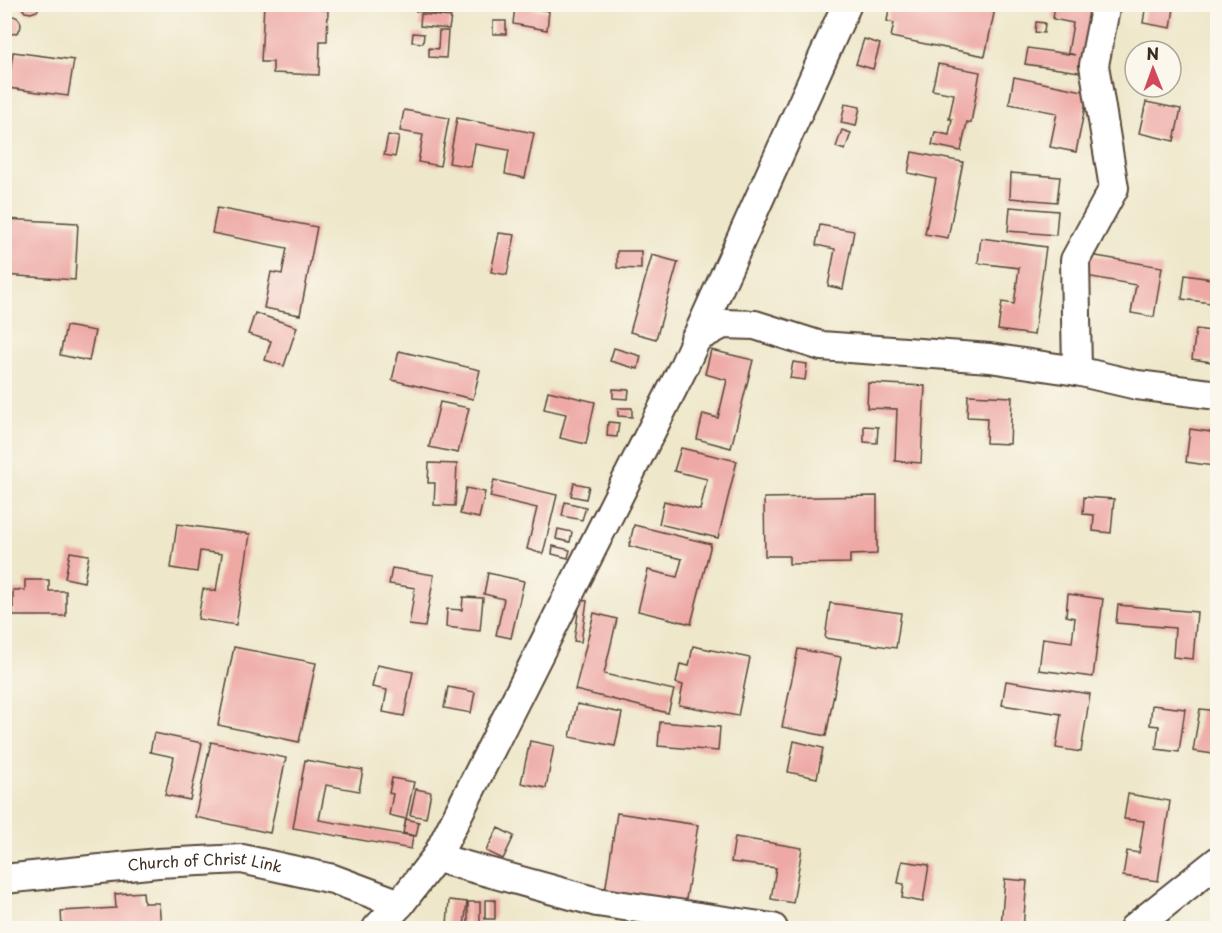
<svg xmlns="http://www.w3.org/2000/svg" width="1222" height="933" font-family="'Playpen Sans',sans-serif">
<rect width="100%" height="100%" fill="#fbf7ec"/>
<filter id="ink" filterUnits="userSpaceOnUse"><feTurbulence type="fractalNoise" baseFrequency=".0167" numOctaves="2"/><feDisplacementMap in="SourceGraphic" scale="12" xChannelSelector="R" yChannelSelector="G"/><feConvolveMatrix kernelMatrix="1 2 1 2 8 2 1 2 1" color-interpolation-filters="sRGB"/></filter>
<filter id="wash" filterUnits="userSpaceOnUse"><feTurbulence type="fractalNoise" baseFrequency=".008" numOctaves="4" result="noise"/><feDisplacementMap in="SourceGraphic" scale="24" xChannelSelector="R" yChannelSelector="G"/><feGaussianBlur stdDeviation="1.35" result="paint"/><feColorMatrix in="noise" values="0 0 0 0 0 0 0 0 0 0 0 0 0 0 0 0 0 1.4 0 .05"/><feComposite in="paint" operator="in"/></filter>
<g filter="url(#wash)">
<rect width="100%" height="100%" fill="#eee7ca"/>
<g id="blocks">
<path fill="#eea9a5" d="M19,4H41L37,11L31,13L25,12Z
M264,4H322V10H328L327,41H320L319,75L273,73V62H261Z
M417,4H446L445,15L416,11Z
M890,4H996L985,56L891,37L894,23L887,21Z
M1055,4H1102L1086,73L1025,64L1028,48L1075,55L1068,53L1073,23L1053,19Z
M1146,4L1174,8L1171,28L1143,23Z
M515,6L549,11L547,30L513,24Z
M421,14L451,17L449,29L420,26Z
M3 25a9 9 0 1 1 18 0a9 9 0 1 1-18 0Z
M493,21H506V34H493Z
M1036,22L1045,23L1044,33L1035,32Z
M439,31H448L446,58L429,57V48L438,49Z
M413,33L424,34L423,43L412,42Z
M864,39L880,44L873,69L856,64Z
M13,52L74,60L68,96L8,88Z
M938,64L980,72L971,123L967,122L961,151L932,145L935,132L949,135L952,119H949L954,94L932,90Z
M1014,77L1088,92L1076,152L1050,147L1057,113L1009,104Z
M1146,102L1181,109L1174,141L1139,133Z
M845,104L860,107L856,126L841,123Z
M404,110L449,118L440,166L418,162L423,135L400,131Z
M457,118L534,133L525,178L505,174L509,150L475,144L471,167L449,163Z
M842,130L851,133L845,150L836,147Z
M388,135L399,137L395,157L384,155Z
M912,152L963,162L948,238L925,234L936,179L908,173Z
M1011,173L1060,177L1057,202L1010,198Z
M1010,207L1058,211L1056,235L1008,231Z
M217,208L317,227L300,315L264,308L271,272L282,274L287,248L212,233Z
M4,219L78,223L75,280L4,275Z
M820,225L854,231L843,289L828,286L835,249L816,245Z
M499,233L515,235L507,275L491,272Z
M981,238L1046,247L1034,335L998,330L1002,302L1014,304L1019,268L978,263Z
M617,251H641V269L617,268Z
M652,255L678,262L656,339L630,332Z
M1090,255L1162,267L1154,317L1131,313L1136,285L1086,276Z
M1185,275L1218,280V304L1182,299Z
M255,313L297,327L284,366L265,360L271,341L248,334Z
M66,326L95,331L89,361L60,355Z
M1196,329L1218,332V363L1192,359Z
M614,348L641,356L638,369L610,361Z
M711,350L753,360L731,448L697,439L703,414L718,418L727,380L705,374Z
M399,351L480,370L473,399L392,380Z
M793,362L807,364L805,380L790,378Z
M868,383L925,386L921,463L895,461L897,409L867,408Z
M613,389L629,390L628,399L613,398Z
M548,391L595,402L586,444L560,438L566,414L544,409Z
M968,395L1012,397L1010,444L986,443L987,418L967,417Z
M440,402L469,408L458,453L429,447Z
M618,408H632V417L618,416Z
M608,422L619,423L617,437L607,436Z
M864,426L878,427L877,443L864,442Z
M1190,429L1217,433L1213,466L1186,462Z
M681,448L737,461L718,538L659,524L664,501L700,510L707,479L674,471Z
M429,463L457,464L455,506L434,505L435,483H428Z
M494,480L557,495L543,554L527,549L537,508L490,497Z
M574,483L589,486L586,499L571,496Z
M466,488L485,492L479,518L460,514Z
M877,496V554L850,555V563L789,564V556H765L764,498Z
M1084,497L1114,499L1111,533L1093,531L1094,515L1083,514Z
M565,502L586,507L582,520L562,516Z
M177,524L250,534L236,625L198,619L203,589L216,591L222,554L200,551L197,572L171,568Z
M634,525L711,544L691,624L638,611L648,570L677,577L682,559L629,546Z
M558,529L572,532L570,542L556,539Z
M553,546L570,550L568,558L552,554Z
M70,552L89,555L84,582L65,578Z
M392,568L434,575L425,627L409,625L415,588L389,584Z
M488,573L524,581L511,638L496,635L504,599L484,594Z
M25,580H49V591H66V616H13V590H25Z
M1068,594L1103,599L1093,677L1039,670L1043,638L1072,642L1075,618L1066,616Z
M463,597L483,598L480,631L446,627L447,609L462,610Z
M580,600L587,601L581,642L574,641Z
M830,603L901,613L896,648L825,638Z
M1118,605L1197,612L1193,659L1173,657L1175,628L1116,623Z
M594,613L617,619L604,674L674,690L668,713L575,690Z
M693,646L750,658L738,716L679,705L683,685L676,683L680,664L689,666Z
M234,647L316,663L299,742L218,725Z
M798,649L841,657L826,736L782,727Z
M377,665L413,672L404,716L383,712L387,690L372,687Z
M1006,681L1090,694L1081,752L1056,748L1061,714L1002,705Z
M448,687L475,692L471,713L444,708Z
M577,704L622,713L615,746L570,737Z
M1152,705L1185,709L1179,752L1156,749L1159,726L1150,725Z
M1200,709L1218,711V736H1215L1213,754L1193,751Z
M660,722L720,727L718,751L658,746Z
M154,733L202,743L190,800L165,795L174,757L150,752Z
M530,741L554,746L546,788L521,783Z
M794,741L823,748L817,778L788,772Z
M211,742L286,758L270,833L195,817Z
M305,760L363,770L359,791L326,785L319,820L413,836L411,849L293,828Z
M392,778L414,782L406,819L389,815L393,794L389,793Z
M416,789L431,792L426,818L410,815Z
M1128,794L1170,801L1158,881L1123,876L1127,851L1139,853L1144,821L1124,819Z
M617,813L698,825L685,905L605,892Z
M406,819L419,822L416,836L403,833Z
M498,828L514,836L503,859L486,851Z
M735,837L802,848L793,903L771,899L776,868L731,862Z
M902,861L929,865L923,902L902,898L904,884L898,883Z
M1005,879L1027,881L1023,928H977V924L1001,926Z
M143,892L144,903H159L161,928H62L61,911L116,908L115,894Z
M449,900L467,902L464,926L447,924Z
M485,900H495V919H485Z
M468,902H480V924H468Z"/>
</g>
</g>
<g filter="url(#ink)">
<use href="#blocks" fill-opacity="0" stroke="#564638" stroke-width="1.5"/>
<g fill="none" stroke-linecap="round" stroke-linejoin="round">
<defs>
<g id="minor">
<path d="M695,339L723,324L755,325L821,346L990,358L1077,371L1137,385L1218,395"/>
<path d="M1077,371L1075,260L1114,188L1094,65L1106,4"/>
<path d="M437,856L448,861L597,902L773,928"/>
<path id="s1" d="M4,879L158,863L242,859L333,879L400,904"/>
<path d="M377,928L400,904L437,856L683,368L847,4"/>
<path d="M1134,928L1218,861"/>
</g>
</defs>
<use href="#minor" stroke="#564638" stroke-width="32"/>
<use href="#minor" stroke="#fff" stroke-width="28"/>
</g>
</g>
<g text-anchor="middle" stroke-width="6" stroke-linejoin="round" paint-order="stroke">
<g font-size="15" fill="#3b2a1e" stroke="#fbf7ec">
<text dy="5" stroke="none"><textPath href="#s1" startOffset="202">Church of Christ Link</textPath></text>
</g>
</g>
<rect width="1222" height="933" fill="none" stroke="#fbf7ec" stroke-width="24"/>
<g transform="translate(1153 69) rotate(359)"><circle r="28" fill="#fbf7ec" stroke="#aea59a" stroke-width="1.5"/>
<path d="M0-4.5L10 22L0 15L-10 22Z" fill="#d1495b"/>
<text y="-9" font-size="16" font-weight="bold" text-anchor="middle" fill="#3b2a1e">N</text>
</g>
</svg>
